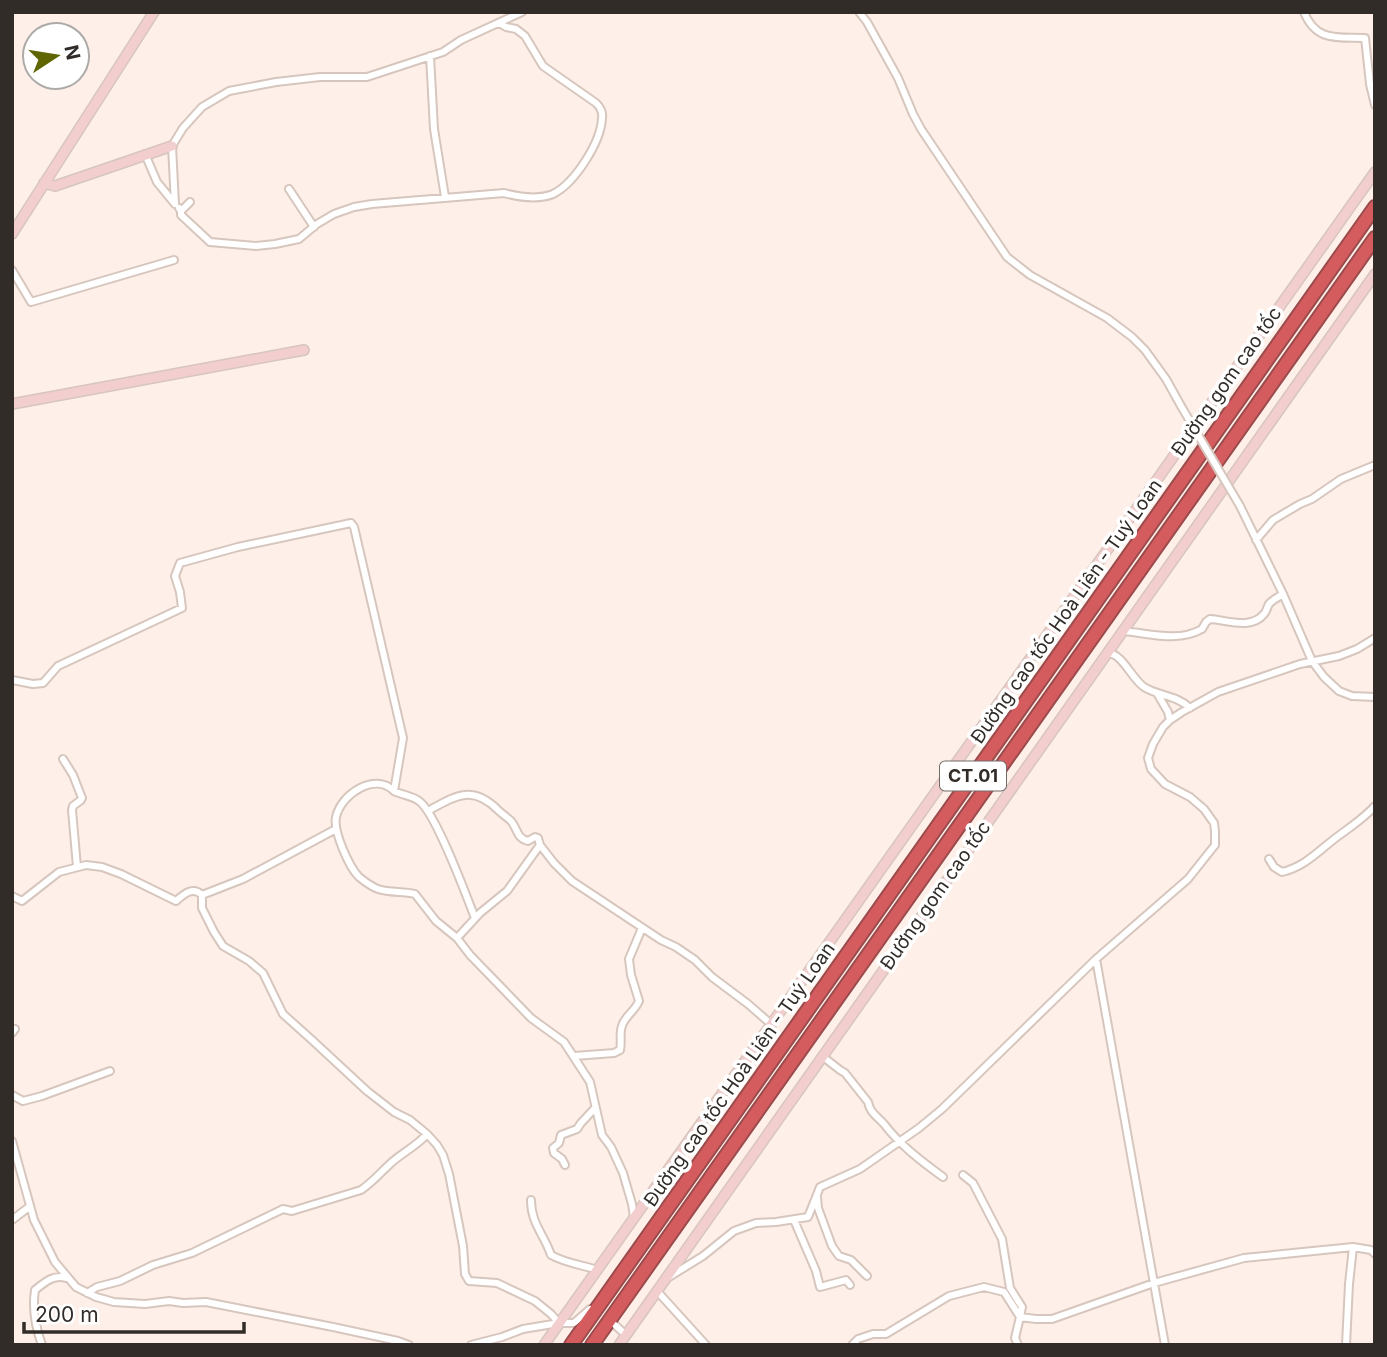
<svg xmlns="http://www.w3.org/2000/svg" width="1387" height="1357" font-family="Inter,sans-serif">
<rect width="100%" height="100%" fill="#fef0e9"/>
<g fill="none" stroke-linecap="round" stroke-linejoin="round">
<defs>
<path id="street" d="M859,12L867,22L898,78L913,114L921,129L1007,257L1030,275L1107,318L1132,337L1145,350L1166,379L1181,406
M1304,12C1316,42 1337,37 1365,38L1370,84L1375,105
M430,56L434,129L445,197
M145,154L157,182L175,204L172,146L183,128L202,107L229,91L276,82L320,77H367L443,52L461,40L522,12
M289,189L314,227
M179,208L181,211L190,202
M181,211V215L210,242L256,246L275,244L299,239L317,224L334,214L354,207L372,204L504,193C519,197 538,200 553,194C575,183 601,142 602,118C603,112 600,107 596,103L543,66L525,36L516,29L506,27L499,23
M12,270L31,302L174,260
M1240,506L1283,594L1312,661L1324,677L1339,691L1352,696L1375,697
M1256,540L1273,520L1300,504L1312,499L1341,479L1375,465
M1122,631C1149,633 1177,643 1202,629L1206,622L1210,619C1227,620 1251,630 1264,614C1267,611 1267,607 1269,604C1272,600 1279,597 1283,594
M1108,653C1123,654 1131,678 1144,687C1158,696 1177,695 1190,708
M12,680L33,684L43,683L58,666L182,608L180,592L175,576L180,563L238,547L351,523L354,527L403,738L394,791C402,795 413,796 419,801C436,813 466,895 475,918
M1157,693L1168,712L1170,720
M63,759L73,775L82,798L81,800L73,806L72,810L77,867
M394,791C375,772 341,794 336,817C333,831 349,867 359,877C364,881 372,887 378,889C390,893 403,891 415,894L436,921L457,938L470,955L531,1018L564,1042L590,1082L602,1135L611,1147L623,1173L632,1204L634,1217
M428,811C455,796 472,784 498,810C502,814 507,817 511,821C518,829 516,838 528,841L535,837L538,838L540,845L554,863L572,881L661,940L676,947L695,960L712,977L748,1004L771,1024
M1269,859L1274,867L1282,872C1307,866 1321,848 1341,834C1353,825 1364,818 1375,806
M202,895V908L214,932L223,946L249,961L263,973L283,1014L312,1040L367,1091L394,1112L410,1120L427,1134L437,1145L443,1155L449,1174L463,1246L465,1274L469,1281L497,1283L535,1301L551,1314L559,1323
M202,895L243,879L336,829
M12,896L22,901L59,872L86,865L102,867L121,874L176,901C184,894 193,886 202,895
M457,938L480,913L507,891L540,845
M1096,959L1165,1345
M12,1033L15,1029
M574,1056L614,1053L620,1050C622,1042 619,1033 622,1026C624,1017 635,1011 639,1001L631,975L629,959L642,928
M822,1056L840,1070L845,1073L868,1102C870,1113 877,1116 884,1124C900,1145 921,1161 943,1177
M12,1095L23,1101L42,1096L110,1071
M12,1141L34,1220L55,1262L76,1287L96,1297L114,1302L145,1304L169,1301L183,1303L206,1302L333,1327L398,1341L409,1345
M565,1165L562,1159L554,1153L553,1148L559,1143L561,1135L577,1129L581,1123L595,1108
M963,1175L973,1183L1002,1239L1010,1288L1022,1307L1020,1317L1036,1319H1052L1154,1283L1244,1258L1353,1247L1371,1250L1375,1254
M817,1197L818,1208L832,1246L839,1256L851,1260L867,1276
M531,1200C531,1224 544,1234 551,1255C565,1263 582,1265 598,1270
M12,1220L29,1207
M794,1220L816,1271L820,1287L846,1280L850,1285
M669,1277L703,1256L734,1231L756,1223L776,1222L808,1217L820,1187L860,1169L919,1128L942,1109L1096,959L1188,879L1215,845V831L1214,823L1204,809L1190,797L1165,784L1151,769L1148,758L1153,744L1163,727L1170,720L1182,712L1218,692L1300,664L1339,656L1357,649L1375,638
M657,1291L706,1345
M87,1293L97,1287L120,1281L153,1265L192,1253L283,1209L292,1211L361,1190C373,1182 381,1172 391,1163C403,1152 417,1146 427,1134
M615,1325L626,1335
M42,1345C35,1326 32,1309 35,1290C45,1282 54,1274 66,1278
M471,1345L502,1337L523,1329L559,1323H574L590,1309
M852,1345L858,1339L873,1334H886L949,1296L984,1287L1004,1292L1020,1317L1015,1338L1018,1345
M1346,1345L1349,1284L1353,1247"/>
<path id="secondary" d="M44,183L55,186L172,146
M12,234L154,12
M12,404L304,350
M544,1345L1375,172
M619,1345L1375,274"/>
<path id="highway" d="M571,1345L1375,207
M592,1345L1375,238"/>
</defs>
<use href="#street" stroke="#d7c6bd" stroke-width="10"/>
<use href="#secondary" stroke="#d7c6bd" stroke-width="12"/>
<use href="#highway" stroke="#9b4b4c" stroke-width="16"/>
<use href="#street" stroke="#fff" stroke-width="6"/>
<use href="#secondary" stroke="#f2cecf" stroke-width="9"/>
<use href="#highway" stroke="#d45c5f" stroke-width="12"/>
<defs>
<path id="street-bridge" d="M1181,406L1240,506"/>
</defs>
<use href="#street-bridge" stroke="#d7c6bd" stroke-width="10" stroke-linecap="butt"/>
<use href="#street-bridge" stroke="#fff" stroke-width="6"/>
</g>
<g text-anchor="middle" stroke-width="7" stroke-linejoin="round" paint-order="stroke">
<rect fill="#fff" stroke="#706b68" stroke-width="2" x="940" y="761.5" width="66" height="29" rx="5"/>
<g font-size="18" font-weight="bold" fill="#322c28">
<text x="973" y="782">CT.01</text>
</g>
<g font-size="19" fill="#322c28" stroke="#fff">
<text transform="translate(1226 381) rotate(-55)" y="7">Đường gom cao tốc</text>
<text transform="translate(1066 611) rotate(-55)" y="7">Đường cao tốc Hoà Liên - Tuý Loan</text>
<text transform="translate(935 895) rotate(-55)" y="7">Đường gom cao tốc</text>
<text transform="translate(739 1074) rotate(-55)" y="7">Đường cao tốc Hoà Liên - Tuý Loan</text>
</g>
</g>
<rect width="1387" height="1357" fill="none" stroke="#322c28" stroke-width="28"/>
<g transform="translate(56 56) rotate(78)"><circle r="33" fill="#ffffff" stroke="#adaba9" stroke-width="2"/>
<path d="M0-5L12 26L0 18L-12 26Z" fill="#5f6501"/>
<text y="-10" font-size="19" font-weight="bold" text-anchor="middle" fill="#322c28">N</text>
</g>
<path d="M24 1322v10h220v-10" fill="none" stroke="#322c28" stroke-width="3.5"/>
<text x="35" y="1322" font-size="21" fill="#322c28" stroke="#ffffff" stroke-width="5" paint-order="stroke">200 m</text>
</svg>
